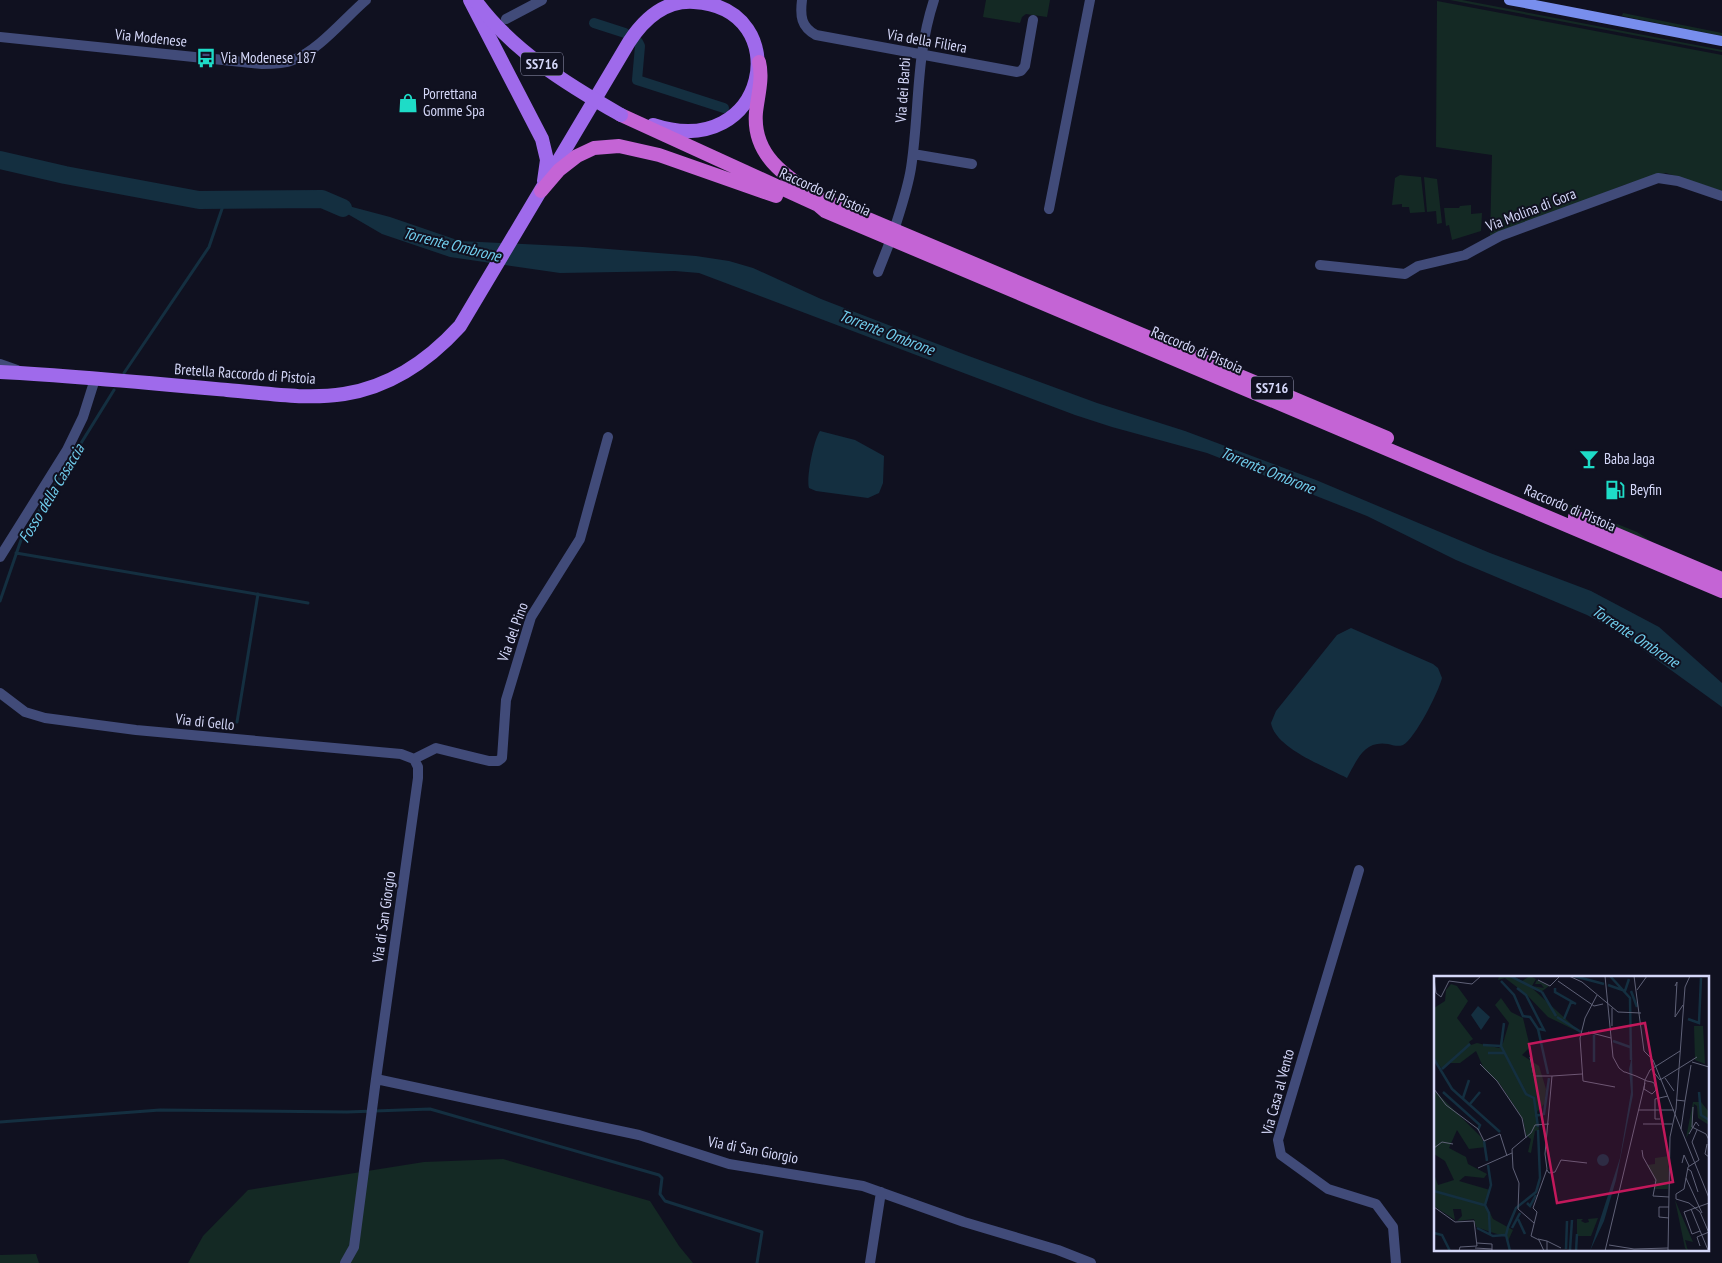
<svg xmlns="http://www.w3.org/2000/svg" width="1722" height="1263" font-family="'PT Sans Narrow',sans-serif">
<rect width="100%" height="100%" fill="#101120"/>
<path fill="#142924" d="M986,0H1050L1047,17L1026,14L1022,17L1020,23L983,17Z
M1450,0H1462L1722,50V52Z
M1437,1L1722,55V191L1666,173L1624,185L1490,238L1492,155L1436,147Z
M1623,13L1722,33V36L1622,16Z
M1400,175L1421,177L1425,212L1410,213L1409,207H1402V204L1392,205L1395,178Z
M1424,177L1437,179L1442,223L1437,224L1436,211L1427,212Z
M1471,205V214L1482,213L1481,231L1452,240L1449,225L1446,226L1444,208H1459L1460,206Z
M1570,505L1637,532L1655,544L1565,506Z
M503,1159L650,1201L679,1246L693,1263H188L203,1236L248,1190L424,1162Z
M36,1254L39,1263H0V1255Z"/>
<path fill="#142f40" d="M322,199L390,217L460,241L583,247L696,256L729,261L753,268L821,299L966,355L1097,403L1185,431L1316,480L1490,553L1591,591L1659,627L1722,683V707L1617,631L1587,615L1456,560L1367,516L1207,453L1112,427L1075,415L699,273L675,271L560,273L450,257L382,234Z
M820,431L855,440L884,456L883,483L879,493L868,498L816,491L809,488C806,478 814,439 820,431Z
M1351,628L1433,664L1438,668L1442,678C1439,691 1415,739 1403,745C1398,747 1392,745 1388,744C1364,740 1357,760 1347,778C1326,767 1275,748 1271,723L1276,711L1337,635Z"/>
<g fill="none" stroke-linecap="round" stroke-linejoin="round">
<path stroke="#142f40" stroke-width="3" d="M124,373L209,247L225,200
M16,553L308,603
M0,601L21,540L114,390
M237,722L258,594
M0,1122L160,1110L347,1112L430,1109L659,1175L662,1178L660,1194L665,1201L762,1232L757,1263"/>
<path stroke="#142f40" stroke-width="10" d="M594,23L625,33
M638,42L640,46L637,80L724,108"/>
<path stroke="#142f40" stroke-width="18" d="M0,160L65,175L199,200L322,199L343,208"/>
<path stroke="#414b79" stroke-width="10" d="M802,0C800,16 801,27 816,35L1017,72L1021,71L1025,66L1033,20
M506,19L542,0
M913,154L972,164
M1049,209L1090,0
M896,224C902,205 908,187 911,168C920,109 915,58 934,0
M1320,265L1405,274L1418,266L1465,255L1500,236L1658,178L1678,181L1722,196
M878,272L889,244
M0,557L67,450L83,417L95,379
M0,693L25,712L45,718L136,730L401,754L414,759L418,767V778L376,1079L639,1135L729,1164L863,1186L964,1222L1058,1250L1091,1263
M414,759L436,748L489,761H498L502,758L506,700L531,617L580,539L608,437
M1359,870L1278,1140L1281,1155L1328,1189L1376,1204L1393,1227L1396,1263
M345,1263L354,1247L376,1079
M870,1263L881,1192"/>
<path stroke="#414b79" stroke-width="10" d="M0,37L262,64C272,64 283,64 293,60C318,51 345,18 366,0
M0,364L17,370"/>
<path stroke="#788eed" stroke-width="10" d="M1509,0L1722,41"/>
<path stroke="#9f6aeb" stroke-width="14" d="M470,0L542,139L547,160L544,181
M0,372C76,376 151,383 227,390C266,393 305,400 344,394C390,387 429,360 460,326L629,42C644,19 665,0 694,2C797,8 769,163 653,125"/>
<path stroke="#c464d5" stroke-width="14" d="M759,62C763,78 758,95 756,112C752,157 787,177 820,198
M621,115L818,205L825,211L1722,591
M541,191L559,170L577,156L594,148L619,146L659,155L776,196
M811,195L1387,438
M1575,517L1722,579"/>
<path stroke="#9f6aeb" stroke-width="14" d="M475,0C511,50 568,85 621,115"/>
</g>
<defs>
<symbol id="bus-bare" viewBox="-9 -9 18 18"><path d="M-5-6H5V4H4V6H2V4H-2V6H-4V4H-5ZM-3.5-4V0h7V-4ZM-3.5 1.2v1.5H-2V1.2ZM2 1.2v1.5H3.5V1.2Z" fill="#1edcc7" stroke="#101120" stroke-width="2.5" paint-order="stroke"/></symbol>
<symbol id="shop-bare" viewBox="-9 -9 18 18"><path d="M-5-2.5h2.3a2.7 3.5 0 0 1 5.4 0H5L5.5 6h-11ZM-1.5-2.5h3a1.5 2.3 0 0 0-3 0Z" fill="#1edcc7" stroke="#101120" stroke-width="2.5" paint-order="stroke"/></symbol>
<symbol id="bar-bare" viewBox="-9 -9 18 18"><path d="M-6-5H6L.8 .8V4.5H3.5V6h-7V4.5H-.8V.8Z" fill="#1edcc7" stroke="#101120" stroke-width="2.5" paint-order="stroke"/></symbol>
<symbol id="fuel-bare" viewBox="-9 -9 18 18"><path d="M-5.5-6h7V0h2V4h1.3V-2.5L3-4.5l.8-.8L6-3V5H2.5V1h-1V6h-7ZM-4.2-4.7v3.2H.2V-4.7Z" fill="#1edcc7" stroke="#101120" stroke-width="2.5" paint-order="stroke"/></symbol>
</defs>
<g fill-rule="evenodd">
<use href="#bus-bare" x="192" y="44" width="28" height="28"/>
<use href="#shop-bare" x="394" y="89" width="28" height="28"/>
<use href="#bar-bare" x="1575" y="445" width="28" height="28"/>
<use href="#fuel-bare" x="1601" y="476" width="28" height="28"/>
</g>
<g text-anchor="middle" stroke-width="4" stroke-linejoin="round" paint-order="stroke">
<g fill="#101120" stroke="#9a9cb8" stroke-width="1">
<rect x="521" y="52.5" width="42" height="23" rx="4"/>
<rect x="1251" y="376.5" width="42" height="23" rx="4"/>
</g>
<g font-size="14" font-weight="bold" fill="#d5d8f9">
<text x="542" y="69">SS716</text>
<text x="1272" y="393">SS716</text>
</g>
<g font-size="15" fill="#d5d8f9" stroke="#101120">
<text transform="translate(151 38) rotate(6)" y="5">Via Modenese</text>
<text transform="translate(927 41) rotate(10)" y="5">Via della Filiera</text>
<text transform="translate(903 90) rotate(-86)" y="5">Via dei Barbi</text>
<text transform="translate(825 192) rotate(24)" y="5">Raccordo di Pistoia</text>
<text transform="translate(1531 210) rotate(-21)" y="5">Via Molina di Gora</text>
<text transform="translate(1197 350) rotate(23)" y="5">Raccordo di Pistoia</text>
<text transform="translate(245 374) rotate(4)" y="5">Bretella Raccordo di Pistoia</text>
<text transform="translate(1570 508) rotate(23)" y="5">Raccordo di Pistoia</text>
<text transform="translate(513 632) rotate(-70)" y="5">Via del Pino</text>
<text transform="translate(205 722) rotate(6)" y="5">Via di Gello</text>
<text transform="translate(384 917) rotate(-82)" y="5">Via di San Giorgio</text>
<text transform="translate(1278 1092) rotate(-75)" y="5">Via Casa al Vento</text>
<text transform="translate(753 1150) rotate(11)" y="5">Via di San Giorgio</text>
</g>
<g font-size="15" fill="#d5d8f9" stroke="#101120" text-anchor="start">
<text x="221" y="63">Via Modenese 187</text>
<text x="423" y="99">Porrettana<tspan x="423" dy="17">Gomme Spa</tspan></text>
<text x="1604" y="464">Baba Jaga</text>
<text x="1630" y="495">Beyfin</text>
</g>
<g font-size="16" font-style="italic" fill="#70cdec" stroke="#101120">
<text transform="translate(452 244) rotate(14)" y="6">Torrente Ombrone</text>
<text transform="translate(887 332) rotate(21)" y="6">Torrente Ombrone</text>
<text transform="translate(1268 470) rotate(22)" y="6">Torrente Ombrone</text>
<text transform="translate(51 493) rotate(-59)" y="6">Fosso della Casaccia</text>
<text transform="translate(1636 636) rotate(33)" y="6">Torrente Ombrone</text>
</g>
</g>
<g transform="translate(1434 976)">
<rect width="275" height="275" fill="#101120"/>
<path d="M65,0H79L88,5L96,0L102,3L98,10L110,12L107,8H101L103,4L115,10L107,16L99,13L147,57L114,41L92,18L71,2L64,4ZM17,8L23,10L34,25L23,42L39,63L35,66L37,69L43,67L65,72L69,67L75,47L61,29L67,22L77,36L89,42L96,71L88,79L105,90L112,113L111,127L103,136L105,154L101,155L97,177L94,176L97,163L92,159L89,143L66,108L50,93L42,75L26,87H16L8,93L0,82V32L11,25L12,14ZM260,50H269L271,88L261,84ZM0,114L47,161L52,171L35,173L23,154L15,172L32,181L34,188L53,198L50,202L31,200L25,205L56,214L52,229L59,243L79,254L73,267L72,261L42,251L40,243L23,245L28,240L27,233H19L21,244L0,230V198L4,209L20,204L11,185L0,178ZM259,126H267L275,136V149L264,142L263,130L260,128L258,152L252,162ZM235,180L234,213H220L222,207L218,205L222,206L213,189L221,188V182ZM241,224L259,266L251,264L254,275L251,272ZM164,242L157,260H143V243H149L147,245L151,247L155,246L154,243Z" fill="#142924"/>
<path d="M44,30L56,41L47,54L37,39ZM198,80L199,119L182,204L170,245L156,275L186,182L197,116L195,93ZM163 184a6 6 0 1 1 12 0a6 6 0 1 1-12 0Z" fill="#142f40"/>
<path fill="none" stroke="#142f40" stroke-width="2.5" d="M76,0L108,16M140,0L170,8M176,0L196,22L197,84M67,5L80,19L89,40L96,41L104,53L114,98M174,9L191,15L195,3M83,12L92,19L110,54L105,53M121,12V16L142,28M197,15L203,31M108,16L122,40M123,41L147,56M130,43L137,26M254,43L265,47L267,2M70,47L67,70L92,118L100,122L104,151M160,59V86M179,65L196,71M49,69L67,70M54,77H70M0,83L18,113L66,156M8,93L36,68M9,116L46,149L44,154M265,116L267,139L275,144M29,122L35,104M36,128L46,116M101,140L110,138L115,102M50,165L53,185M54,189L57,209L51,229L55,237L56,258M0,215L50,229M93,227L96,230L102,219M84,243L91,258M43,252L59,260L71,259M78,252L86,237M0,257L8,259L16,275M132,273L133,245M136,274L138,244M76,275L72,259L74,251L82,232L102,216L106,202L104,154M142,275L143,258"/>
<path fill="none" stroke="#5f6177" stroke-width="1" d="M135,0L148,6L184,36L207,37M171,0L179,81L185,92L190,96H191L202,100L213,105L218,106L220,107L222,114L218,118L210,113L211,104L216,94L246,75M200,0L210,75L219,84L275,222M0,2L2,17L7,21L15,5L38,8L47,0M104,4L116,10L126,0M124,5L160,30L169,28M241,10L243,6L241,41L249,29M203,14L213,0M163,19L151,42L146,62L149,105L181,111M178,50V32M154,56L177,62M96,81L100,100H118M258,86L275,91M46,88L63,105L88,142L92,162M218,94L226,104L263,81M231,102L240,115M0,113L12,129L44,153L50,165L66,158L73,180M242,124L251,125L247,153M251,125L257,89M259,131L258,151L272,158L275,164M205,134H240M226,143H221V123L234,120M209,148H238M263,154L258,166L265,184M255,158L262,146L265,150M273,168L271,178L275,181M0,172L8,166L19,168M208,174L209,181L222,204L219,220L235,221M265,184L254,191L250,213L242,218V223L255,227L266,236L275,257M248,187L250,179L255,190M44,192L78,177M254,193L257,195L264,216M113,194L115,197L121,196L127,184L153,187M252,202L268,237M0,231L21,246L40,245L43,270L26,271L25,275M257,233L274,274M235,242L225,241V231H235M100,247L84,233L85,207L79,192L78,173L97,157L101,149L115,148M266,255L258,258L250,236L275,227M104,263L113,265V275M113,265L127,272M43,267L58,268V275M175,269L200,273L234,272M266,270L263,261L275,256M41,272L58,273M110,275L105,264L97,260L103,236L99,232L113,193L111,178L118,100L148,98M171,275L211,107M234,275L236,161L242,133L251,11L256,0"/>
<path fill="#c2185b" fill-opacity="0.15" stroke="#c2185b" stroke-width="2.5" d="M211,47L239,206L123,227L95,68Z"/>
<rect width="275" height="275" fill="none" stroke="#d5d8f9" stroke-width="2.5"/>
</g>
</svg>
